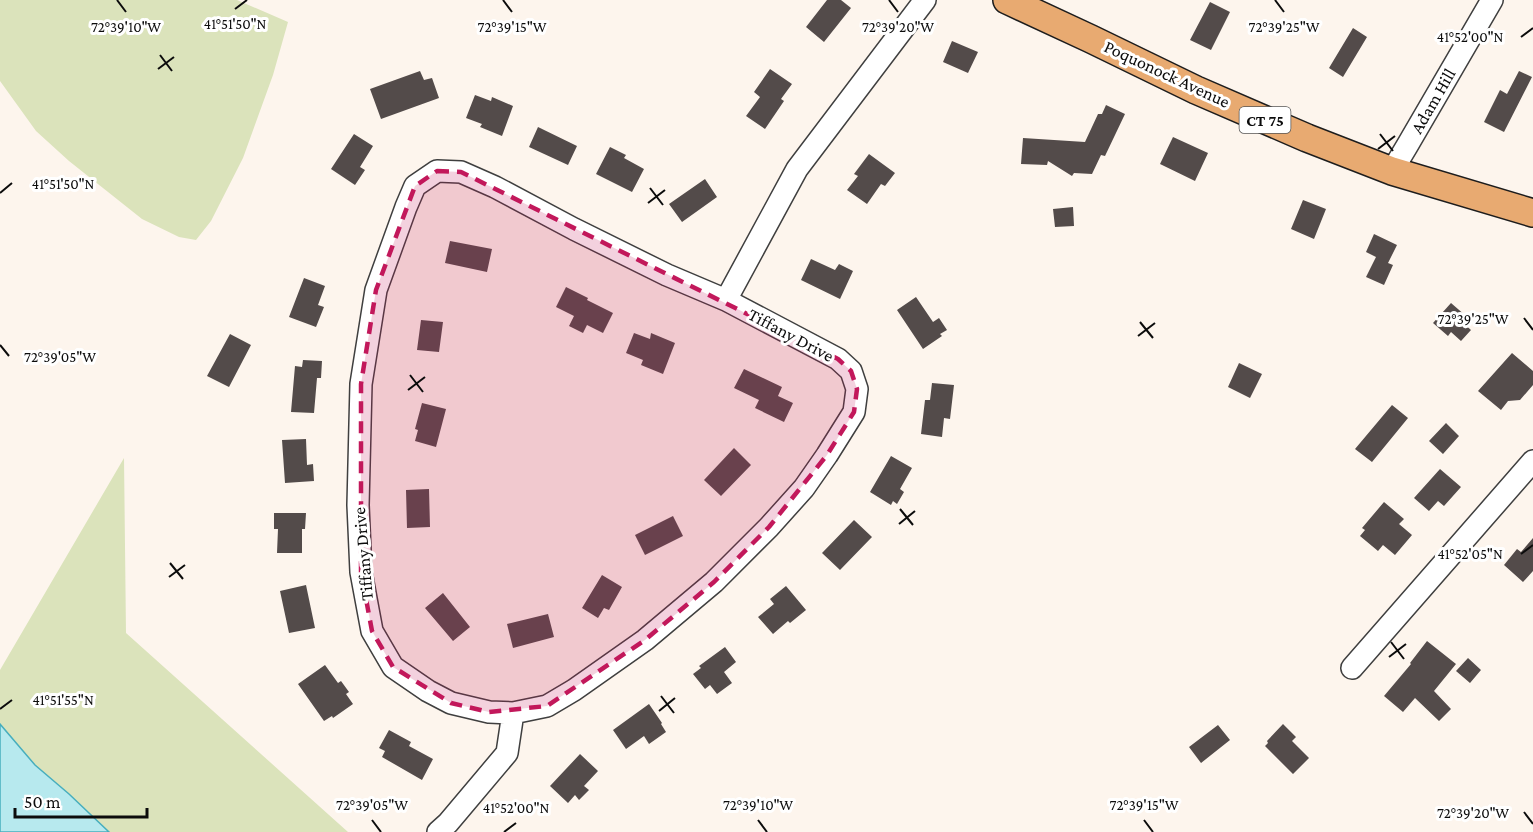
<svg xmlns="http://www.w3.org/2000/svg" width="1533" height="832" font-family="'Crimson Pro',serif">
<rect width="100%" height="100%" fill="#fdf5ed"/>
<path fill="#dbe3bb" d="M0,0H237L288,22L273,75L243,158L211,221L196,240L179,237L142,219L69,161L36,131L0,81Z
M124,458L126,633L348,832H109L69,794L35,765L0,724V670Z"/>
<path fill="#b7e9ee" stroke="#47aebd" stroke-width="1.5" d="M0,724L35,765L69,794L109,832H0Z"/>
<path fill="#534b4a" d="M827,0H841L851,8L824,42L806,27Z
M1210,2L1230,12L1211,50L1190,40Z
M1353,28L1367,37L1343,77L1329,68Z
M952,41L978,52L968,73L943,62Z
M770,69L792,84L781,99L784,101L765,129L746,116L760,97L754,92Z
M420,71L424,80L432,78L439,98L381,119L370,89Z
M1519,71L1532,77L1504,132L1484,122L1500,90L1507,94Z
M475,95L491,101L492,97L513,106L502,136L480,127L482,124L466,118Z
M1106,105L1125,114L1105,156L1101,155L1092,174L1074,173L1072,176L1048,161L1047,165L1021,164L1023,138L1085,142L1098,114H1102Z
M538,127L577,146L568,165L529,147Z
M354,134L373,146L360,167L365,170L355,185L331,169Z
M1173,137L1208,153L1195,181L1160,164Z
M610,147L626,155L624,158L644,169L632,192L596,174Z
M869,154L895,173L885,186L881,184L867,204L847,190L858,176L854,174Z
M705,179L717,197L682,222L669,204Z
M1303,200L1326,209L1314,239L1291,229Z
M1073,207L1074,226L1055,227L1053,209Z
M1374,234L1397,245L1388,263L1393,265L1384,285L1366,277L1376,257L1366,252Z
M450,241L492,249L487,272L445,263Z
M811,259L835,270L839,264L853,271L840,299L801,280Z
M304,278L325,286L318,305L324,307L316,327L289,317Z
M566,287L588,298L587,300L613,313L603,333L587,325L583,333L569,326L574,316L556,307Z
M916,297L933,322L939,318L947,330L940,334L942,336L923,349L897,310Z
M1451,303L1466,316L1461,321L1471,330L1461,341L1451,332L1448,336L1433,323Z
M421,320L443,322L439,352L417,350Z
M634,333L650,339L651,333L675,343L663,374L641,365L643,360L626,353Z
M230,334L251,345L229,387L207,376Z
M1512,353L1533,371V385L1520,400L1508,401L1501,410L1478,391Z
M303,360L322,361L321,378H317L314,413L291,412L295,366L302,367Z
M1239,363L1262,374L1250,398L1228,387Z
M744,369L782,387L778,396L793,403L784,422L755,408L759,400L734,388Z
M932,383L954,385L950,419L944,418L942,437L921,434L925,400H930Z
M422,403L446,409L436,447L415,441L418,430L415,429Z
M1392,405L1408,418L1372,462L1355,449Z
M1446,423L1459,436L1443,454L1429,441Z
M306,439L307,465L313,464L314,481L285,483L282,440Z
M734,448L751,465L721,496L704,480Z
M891,456L912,468L900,489L904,492L897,504L893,501L891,505L870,492Z
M1440,469L1461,487L1444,506L1438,501L1429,511L1414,498Z
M429,489L430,527L407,528L406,490Z
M1384,502L1404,519L1399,524L1412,535L1395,555L1383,545L1378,551L1360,536L1365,530L1362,528Z
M274,513H306L305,529H302V553H277L278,529H274Z
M673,516L683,536L645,555L635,535Z
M854,520L872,537L840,570L822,553Z
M1533,538V571L1523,582L1504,565L1517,549L1521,552Z
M602,575L622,587L609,610L604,608L598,618L582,608Z
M306,585L315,628L289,633L280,591Z
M786,586L806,610L790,623L788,621L773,634L758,617L774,604L770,599Z
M443,593L470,627L453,641L425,608Z
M548,614L554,637L513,648L507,624Z
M1427,641L1456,664L1434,691L1451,709L1439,721L1415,698L1403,712L1384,696L1411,664L1410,663Z
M725,647L736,662L724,672L732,683L717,694L710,685L705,689L693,674L701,668L699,666Z
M1468,658L1481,670L1470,683L1456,671Z
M325,665L338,683L341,681L349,692L346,694L353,704L333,718L332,716L324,721L298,684Z
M649,704L662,723L661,724L666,732L649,744L644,736L626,749L613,730Z
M1283,724L1296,737L1292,741L1309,758L1293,774L1265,746L1268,743L1267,741Z
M1218,725L1230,740L1201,763L1189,747Z
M389,730L411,742L409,746L433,759L422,780L382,757L385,751L379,748Z
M580,754L598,771L584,786L589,790L579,800L575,795L568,803L550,786Z"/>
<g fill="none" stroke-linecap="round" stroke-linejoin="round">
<defs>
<path id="minor" d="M437,171L461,172L495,187L574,229L667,275L726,300L838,359L851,371L857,389L854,412L827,455L804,488L769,527L714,582L645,640L574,690L547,706L513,713L489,712L451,703L428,691L393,667L372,631L361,572L358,505L361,384L376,290L406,207L415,186Z
M1392,171L1407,146L1492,0
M726,300L797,169L925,0
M1352,668L1533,461
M438,832L448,823L507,753L513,713"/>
<path id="major" d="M1007,0L1091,39L1196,90L1307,138L1392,171L1533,213"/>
</defs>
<use href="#minor" stroke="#3f3f3f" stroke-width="24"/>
<use href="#major" stroke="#1d1d1d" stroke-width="30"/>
<use href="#minor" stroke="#fff" stroke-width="21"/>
<use href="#major" stroke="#e8aa71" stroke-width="27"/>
</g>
<path fill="#c2185b" fill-opacity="0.2" stroke="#c2185b" stroke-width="4.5" stroke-dasharray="12 8" stroke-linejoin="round" d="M437,171L461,172L838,359L851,371L857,389L854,412L827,455L769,527L714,582L645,640L547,706L489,712L451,703L393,667L372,631L361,572V384L376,290L415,186Z"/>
<path fill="none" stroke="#0c0c0c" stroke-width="2" d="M117,0L126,12M503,0L512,12M889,0L898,12M1275,0L1284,12M235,9L247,0M1521,37L1533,28M160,55L172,71M158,69L174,57M1380,134L1393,151M1378,149L1395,136M650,188L663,205M0,193L12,183M648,203L665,190M1524,318L1533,330M1140,322L1153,338M1138,336L1155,323M0,345L9,356M410,375L423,392M408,390L425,377M900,509L913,525M899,524L915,511M1521,554L1533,545M170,563L183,579M169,577L185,565M1391,642L1404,659M1389,657L1406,644M661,696L674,713M0,709L12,700M659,711L675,698M1524,812L1533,824M372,820L381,832M758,820L767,832M1144,820L1153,832M504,832L516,823"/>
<g text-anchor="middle" stroke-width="6" stroke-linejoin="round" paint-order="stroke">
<rect fill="#fff" stroke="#555" stroke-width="1.5" x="1239.5" y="107" width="51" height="26" rx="4.5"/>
<g font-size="16" font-weight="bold" fill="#0c0c0c">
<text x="1265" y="126">CT 75</text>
</g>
<g font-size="18" fill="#0c0c0c" stroke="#fff">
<text transform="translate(1167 74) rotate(25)" y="6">Poquonock Avenue</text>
<text transform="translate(1433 101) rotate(-60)" y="6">Adam Hill</text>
<text transform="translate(791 335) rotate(28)" y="6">Tiffany Drive</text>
<text transform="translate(363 554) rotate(-95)" y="6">Tiffany Drive</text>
</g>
</g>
<g font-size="15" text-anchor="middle" fill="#0c0c0c" stroke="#fff" stroke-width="6" stroke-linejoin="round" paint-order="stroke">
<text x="235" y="29">41°51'50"N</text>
<text x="126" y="32">72°39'10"W</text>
<text x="512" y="32">72°39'15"W</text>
<text x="898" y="32">72°39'20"W</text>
<text x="1284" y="32">72°39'25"W</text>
<text x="1470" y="42">41°52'00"N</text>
<text x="63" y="189">41°51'50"N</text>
<text x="1473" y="324">72°39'25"W</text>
<text x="60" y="362">72°39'05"W</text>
<text x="1470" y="559">41°52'05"N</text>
<text x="63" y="705">41°51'55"N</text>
<text x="372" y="810">72°39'05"W</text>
<text x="758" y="810">72°39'10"W</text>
<text x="1144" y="810">72°39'15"W</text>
<text x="516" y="813">41°52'00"N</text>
<text x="1473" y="818">72°39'20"W</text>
</g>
<path d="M15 808v9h132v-9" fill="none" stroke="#0c0c0c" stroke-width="3"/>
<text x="24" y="808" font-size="18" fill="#0c0c0c" stroke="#ffffff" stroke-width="4.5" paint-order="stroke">50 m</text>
</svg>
